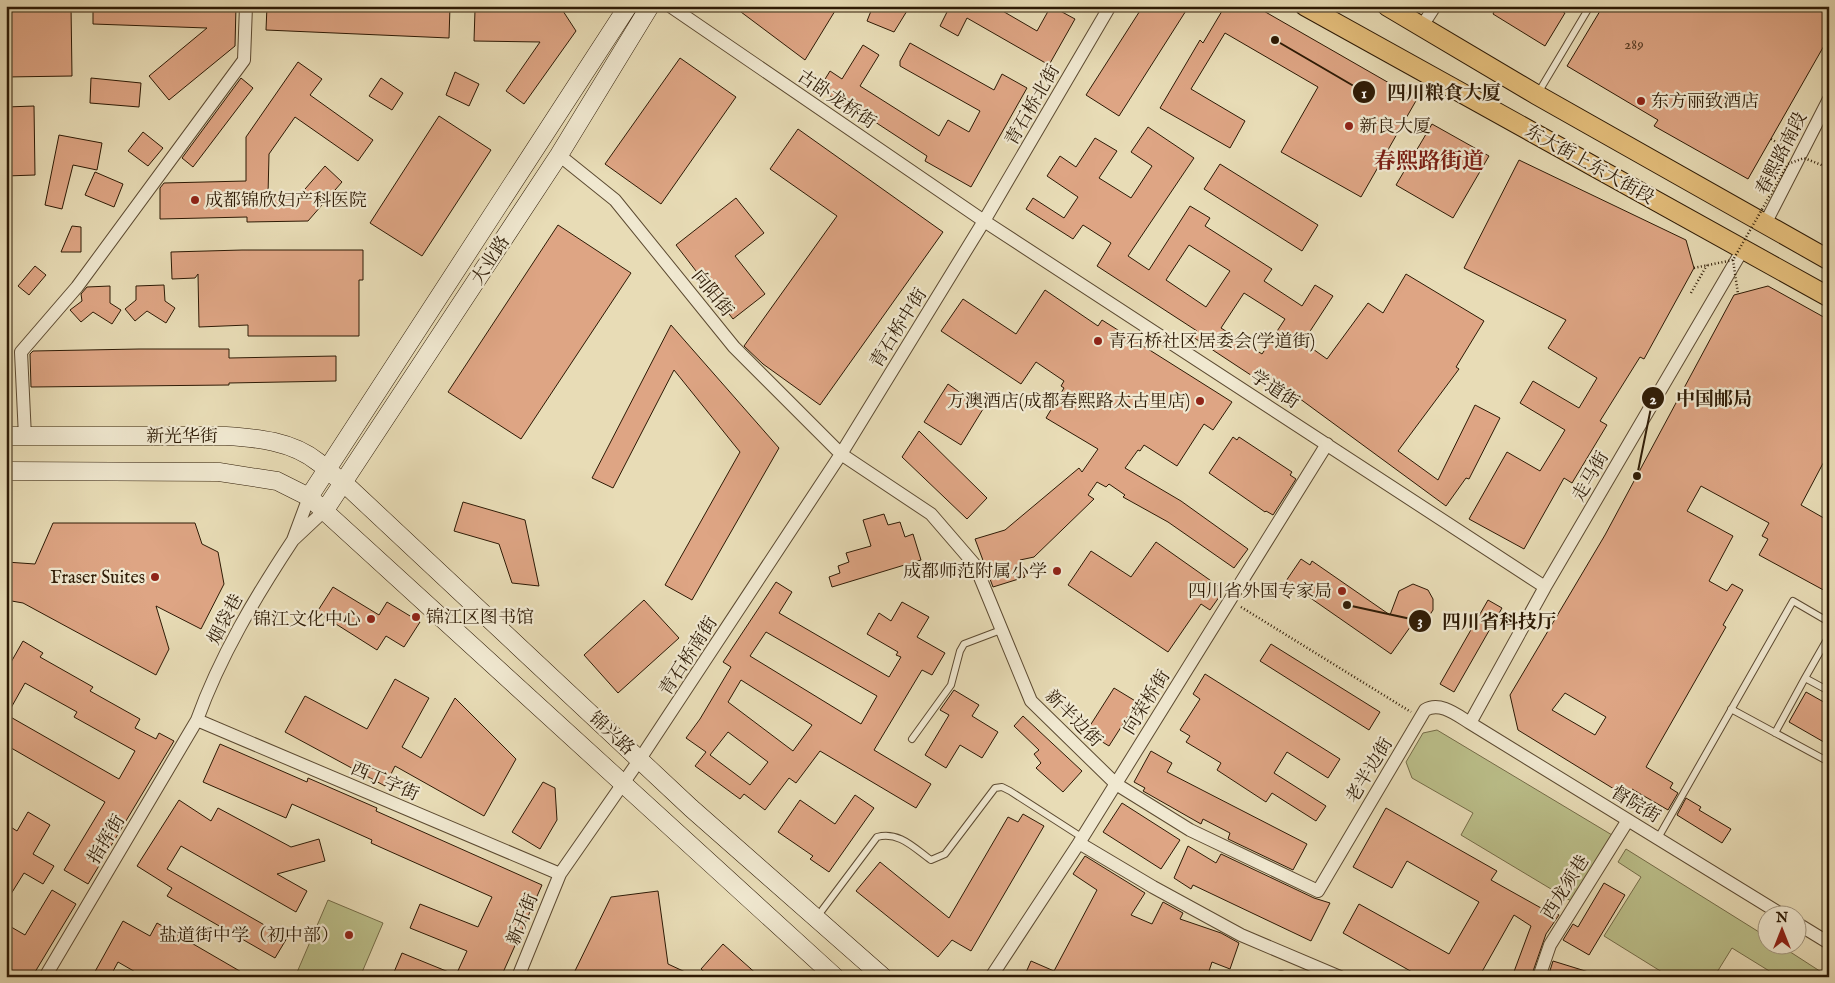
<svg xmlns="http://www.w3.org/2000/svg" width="1835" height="983" font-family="'IM FELL English','Noto Serif SC',serif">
<rect width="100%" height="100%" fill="#e8dcb6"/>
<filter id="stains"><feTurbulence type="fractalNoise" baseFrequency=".004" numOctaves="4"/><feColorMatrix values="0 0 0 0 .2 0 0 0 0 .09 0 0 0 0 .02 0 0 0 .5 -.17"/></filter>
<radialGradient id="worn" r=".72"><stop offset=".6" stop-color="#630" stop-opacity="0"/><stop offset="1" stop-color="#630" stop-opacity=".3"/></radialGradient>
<path fill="#bbbf8a" stroke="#746c48" d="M1437,730L1612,835L1571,901L1461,835L1473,813L1412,778L1406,762L1423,733Z
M1626,849L1767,937L1768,946H1781L1829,977H1779L1732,948L1714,977H1670L1604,936L1641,877L1618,862Z
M328,900L383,923L360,977H295Z"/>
<path fill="#dea584" stroke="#2d1a05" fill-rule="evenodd" d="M6,6H71L72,76L6,77Z
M93,6H236L235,46L169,100L149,76L207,28L93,24Z
M267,6H450L449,38L266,30Z
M733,6H838L805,60Z
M873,6H910L894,32L867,21Z
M946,6H994L1037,31L1051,6L1075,19L1049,65L967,18L958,36L940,26L949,8Z
M1143,6H1189L1119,116L1086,95Z
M1225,6H1255L1417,99L1361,197L1281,152L1318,87L1225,33L1191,89L1245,121L1230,148L1160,108L1200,40L1203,43Z
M1497,6H1553L1565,13L1545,46L1493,14Z
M1603,6H1829V37L1748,179L1654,126L1658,120L1567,66Z
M475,10L563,11L576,31L524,104L506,91L540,42L474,41Z
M910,43L994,90L1002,74L1027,88L971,187L925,161L927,156L869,118L868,119L819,89L830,71L842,79L863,45L879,55L860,86L939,136L948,120L969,132L980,111L900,66V61Z
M680,58L736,97L661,204L605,164Z
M298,62L322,79L310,95L373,140L358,161L295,117L269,154L268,195L299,196L325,166L342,182L308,221L247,222V217L160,219V188L164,183L246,181V137Z
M455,72L479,84L469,106L446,95Z
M91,78L141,83L139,107L90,103Z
M241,78L253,88L193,167L182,158Z
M381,78L403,93L392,110L369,96Z
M34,106L35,175L6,176V107Z
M439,116L491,150L422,256L370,223Z
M1432,124L1489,156L1453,218L1396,185Z
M1148,127L1194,158L1128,256L1149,270L1190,206L1210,218L1205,226L1272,269L1264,281L1302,306L1315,285L1333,296L1303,342L1327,359L1368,303L1383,313L1406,274L1484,321L1456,367L1459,369L1398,451L1438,480L1475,405L1500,418L1469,479L1466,478L1446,506L1277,382L1272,389L1193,337L1197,331L1097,266L1111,243L1083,225L1073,239L1026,209L1033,198L1064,218L1078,197L1047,176L1060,156L1076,167L1095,138L1117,151L1099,178L1131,198L1152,166L1131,152ZM1189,245L1230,271L1206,307L1166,280ZM1244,293L1285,319L1262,354L1221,328Z
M798,129L943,232L820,405L763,364L744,346L837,216L770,169Z
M143,132L163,148L148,166L128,151Z
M59,135L102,143L97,170L73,165L62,209L45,205Z
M1519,160L1686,240L1694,268L1644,359L1640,357L1600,421L1607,425L1572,483L1564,478L1524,549L1469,519L1507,452L1540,471L1565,430L1520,403L1533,381L1579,408L1597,378L1548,348L1566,320L1464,268Z
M1220,164L1318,225L1302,251L1204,189Z
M95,172L123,184L114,207L85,195Z
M736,198L764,233L735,256L765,294L733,319L676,245Z
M558,225L631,273L521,439L448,392Z
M72,226L81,227V252H61Z
M242,250H363V280H359V336H248V325L199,327L198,274L195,278L172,279L171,252Z
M35,266L46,275L29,295L18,286Z
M164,285L165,301L175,308L166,323L147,311L135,321L125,309L136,300V286Z
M110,286V303L121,310L112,324L93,312L81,322L70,310L82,301L81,294L87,287Z
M1768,286L1829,320V452L1801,505L1829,521V593L1759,555L1768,539L1762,536L1769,523L1701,486L1687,511L1733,536L1709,581L1727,591L1732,584L1743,590L1723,625L1726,627L1646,767L1673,783L1670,788L1678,793L1668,810L1632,789L1627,797L1518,730L1510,695L1605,535L1734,295ZM1565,693L1606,717L1595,735L1552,710Z
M1045,290L1098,326L1102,320L1232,402L1213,430L1204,424L1177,466L1144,445L1140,451L1138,450L1125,468L1181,501L1248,549L1234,568L1168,522L1123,497L1125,495L1109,484L1106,487L1097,482L1088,495L1094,499L1034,557L1020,560L1025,577L993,587L975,539L1005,530L1079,468L1082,472L1098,449L1046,418L1064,388L1061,386L1064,381L1036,362L1021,384L941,331L963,299L1016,334Z
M671,325L779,448L692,600L665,585L740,452L674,370L613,488L592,478Z
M139,349H229V358L336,356V381L229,383V385L31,387L30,354L33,351Z
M948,384L983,409L961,445L924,422Z
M919,431L987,498L967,519L902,457Z
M1233,437L1237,440L1239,437L1292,472L1290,475L1296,479L1273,515L1266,511L1265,512L1209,473Z
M463,502L525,520L539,586L512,583L499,544L454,531Z
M884,514L888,525L900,522L905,537L913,534L921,560L832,587L829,577L840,573L838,566L849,562L846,553L871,546L863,520Z
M53,523H195L202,544L218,552L224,584L201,629L156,606L169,649L156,675L23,603L6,600V562L35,564Z
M1156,542L1224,590L1210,610L1201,604L1168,652L1068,585L1091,551L1131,577Z
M1301,559L1310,565L1312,561L1390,615L1399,591L1413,584L1428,590L1433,599V610L1427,619L1413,623L1391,654L1286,581Z
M776,582L792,592L779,613L889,677L901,657L896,655L898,652L867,634L879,613L891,621L902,602L929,617L917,637L945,653L932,675L922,670L874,750L931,784L916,808L820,751L796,783L789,778L765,810L744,794L740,799L695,766L706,752L686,738L700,719L731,667L723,662ZM766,632L877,696L861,724L750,656ZM741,680L812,725L793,751L728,702ZM728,732L768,762L750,785L710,755Z
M333,587L379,615L387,602L420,622L404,647L386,636L377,650L317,612Z
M644,600L679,638L618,693L584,655Z
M1488,600L1502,608L1454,692L1440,684Z
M23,641L43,653L40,657L93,687L90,691L140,719L135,728L156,739L159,733L174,741L88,884L64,870L105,802L6,745V671ZM25,683L77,712L74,717L135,751L119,779L7,715Z
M1271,644L1380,712L1369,730L1260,661Z
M1205,674L1340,759L1328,778L1287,752L1274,773L1326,806L1316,821L1272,793L1266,802L1217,770L1221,763L1186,742L1190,736L1180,730L1200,699L1193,694Z
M395,679L429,698L402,747L421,758L455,698L516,759L484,816L395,766L385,786L285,732L305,696L367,729Z
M1114,688L1137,702L1109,746L1086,732Z
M954,690L979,705L972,716L998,732L982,758L960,745L946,768L925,755L949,715L940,710Z
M1806,692L1829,705V745L1789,722Z
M1023,716L1082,771L1063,792L1036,768L1041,763L1034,754L1039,750L1014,726Z
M220,744L307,782L308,778L377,808L376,811L542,885L501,977H392L402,953L456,975L467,951L410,928L420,904L478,927L492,897L371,843L372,840L292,804L286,818L203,782Z
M1151,751L1172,763L1167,772L1307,844L1293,870L1228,839L1230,833L1203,819L1201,824L1143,791L1145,788L1134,782Z
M543,782L555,788L557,820L540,849L512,832Z
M855,795L874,808L829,872L810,859L813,856L778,832L800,800L835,824Z
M1686,798L1701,807L1699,810L1731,829L1722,843L1677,815Z
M179,800L211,821L218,808L291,847L319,839L325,861L277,874L307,891L296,912L181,846L167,869L287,938L275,958L167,896L172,888L137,866Z
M1122,803L1180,840L1161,869L1103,832Z
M1386,808L1497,871L1491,880L1541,908L1543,906L1559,915L1546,934L1531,977H1512L1531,926L1514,915L1479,977H1421L1343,933L1359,904L1449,954L1479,902L1407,861L1392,888L1353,867Z
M28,812L50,825L33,854L54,866L43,884L24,873L6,902V824L17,831Z
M1023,814L1044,826L971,951L952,940L938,957L856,891L880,862L949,918L1008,817L1018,822Z
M1188,846L1216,863L1221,854L1314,898L1330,903L1311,941L1193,885L1191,889L1174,878Z
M1085,856L1145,893L1131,915L1152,924L1163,902L1183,913L1180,919L1221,933L1239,943L1230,969L1212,962L1207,977H1024L1031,961L1054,971L1097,890L1073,874Z
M1604,883L1625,895L1589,955L1563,940L1573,924L1578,927Z
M52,890L76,904L32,977H6V924L25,935Z
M658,891L668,964L696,977H572L611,897Z
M123,921L150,936L157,923L250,977H144L118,962L110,977H92Z
M723,944L760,977H710L701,969Z
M1553,961L1595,974V977H1548Z"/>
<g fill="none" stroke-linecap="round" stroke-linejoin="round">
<defs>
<path id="lane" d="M1538,93L1590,6
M1829,636L1805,678L1829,691
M1731,709L1829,762
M1775,733L1805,678
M912,739L951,685L960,651L964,644L1001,630
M1658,838L1793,601L1829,622
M817,917L877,837C899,831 914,848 931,860L945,854L995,788L1002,787L1010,791L1083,838
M1273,977L1281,974L1288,977"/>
<path id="street" d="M670,6L984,221L1545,587
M1422,26L1435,6
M559,155L615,200L734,347L841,454L931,514L975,565L1031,701L1116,784L1190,830L1318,891L1425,710C1440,701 1457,715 1470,723L1784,916
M1765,224L1829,99
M25,437L21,352L77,287L244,60L246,6
M309,497L293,540L325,510
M197,720L560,874
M1470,723L1545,587L1743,249
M1079,843L1153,887L1241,935L1340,977
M1798,924L1829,943
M45,977L197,720C220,656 256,596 293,540
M518,977L560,874L640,759L841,454L984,221L1110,6
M991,977L1079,843L1327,444
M1539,977L1550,945L1628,820"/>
<path id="secondary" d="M6,436H226C257,438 292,441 318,462C327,469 335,477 345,484L691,808L883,977
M6,471L219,472L277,481L309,497L835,977
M309,497L628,6
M325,510L559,155L650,6"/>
<path id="primary" d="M1305,6L1829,297
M1387,6L1537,95L1829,260"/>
</defs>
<use href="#lane" stroke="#5c4a31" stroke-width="8"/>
<use href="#street" stroke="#5c4a31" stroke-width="14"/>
<use href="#secondary" stroke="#2d1a05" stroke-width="19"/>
<use href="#primary" stroke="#2d1a05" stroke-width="21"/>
<path stroke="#2d1a05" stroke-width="2.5" stroke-dasharray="1 2.5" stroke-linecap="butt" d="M1771,139L1785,147L1787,152
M1691,293L1707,265
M1241,607L1411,712"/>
<use href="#lane" stroke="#f0e8d0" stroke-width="6"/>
<use href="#street" stroke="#f0e8d0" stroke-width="12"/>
<use href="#secondary" stroke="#f0e8d0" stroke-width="18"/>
<use href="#primary" stroke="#e4be7b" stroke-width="19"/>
<path stroke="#2d1a05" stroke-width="2.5" stroke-dasharray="1 2.5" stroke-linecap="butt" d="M1733,260L1738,294
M1694,268L1733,260L1788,164L1804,158L1829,168"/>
</g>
<g fill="#8f2418" stroke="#f0e8d0" stroke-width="2">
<circle cx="1641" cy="101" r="5"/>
<circle cx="1349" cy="126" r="5"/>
<circle cx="195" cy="200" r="5"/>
<circle cx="1098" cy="341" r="5"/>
<circle cx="1200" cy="401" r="5"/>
<circle cx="1057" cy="571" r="5"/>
<circle cx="155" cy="577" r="5"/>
<circle cx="1342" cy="591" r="5"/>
<circle cx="416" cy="617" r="5"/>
<circle cx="371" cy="619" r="5"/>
<circle cx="349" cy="935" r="5"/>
</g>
<g text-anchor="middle" stroke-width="4.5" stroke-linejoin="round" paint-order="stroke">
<g font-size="15" fill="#593d25">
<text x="1634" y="49">289</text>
</g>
<g font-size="18" fill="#2d1a05" stroke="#f0e8d0">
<text transform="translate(837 99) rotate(34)" y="6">古卧龙桥街</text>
<text transform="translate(1032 105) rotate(-60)" y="6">青石桥北街</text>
<text transform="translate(1781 153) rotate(-63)" y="6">春熙路南段</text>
<text transform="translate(1590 164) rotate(29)" y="6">东大街上东大街段</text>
<text transform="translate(490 260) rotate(-57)" y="6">大业路</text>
<text transform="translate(713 293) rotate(51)" y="6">向阳街</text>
<text transform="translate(898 328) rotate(-58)" y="6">青石桥中街</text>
<text transform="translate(1275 389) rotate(33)" y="6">学道街</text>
<text x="182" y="442">新光华街</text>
<text transform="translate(1590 476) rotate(-60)" y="6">走马街</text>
<text transform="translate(225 619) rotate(-62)" y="6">烟袋巷</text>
<text transform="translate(688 656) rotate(-57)" y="6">青石桥南街</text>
<text transform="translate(1146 702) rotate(-58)" y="6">向荣桥街</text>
<text transform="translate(1074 718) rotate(45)" y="6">新半边街</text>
<text transform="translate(612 733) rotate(43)" y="6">锦兴路</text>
<text transform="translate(1369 770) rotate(-59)" y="6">老半边街</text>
<text transform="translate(385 781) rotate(23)" y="6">西丁字街</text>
<text transform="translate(1636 804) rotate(31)" y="6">督院街</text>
<text transform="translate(106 839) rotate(-59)" y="6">指挥街</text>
<text transform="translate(1565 887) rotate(-58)" y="6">西龙须巷</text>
<text transform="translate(522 919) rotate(-68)" y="6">新开街</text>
</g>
<g font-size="18" fill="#2d1a05" stroke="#f0e8d0" text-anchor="end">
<text x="1651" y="107" text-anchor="start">东方丽致酒店</text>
<text x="1359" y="132" text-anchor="start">新良大厦</text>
<text x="205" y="206" text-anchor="start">成都锦欣妇产科医院</text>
<text x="1108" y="347" text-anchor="start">青石桥社区居委会(学道街)</text>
<text x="1190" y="407">万澳酒店(成都春熙路太古里店)</text>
<text x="1047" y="577">成都师范附属小学</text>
<text x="145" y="583">Fraser Suites</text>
<text x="1332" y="597">四川省外国专家局</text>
<text x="426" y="623" text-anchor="start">锦江区图书馆</text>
<text x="361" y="625">锦江文化中心</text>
<text x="339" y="941">盐道街中学（初中部）</text>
</g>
<g font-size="22" font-weight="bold" fill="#7a1f14" stroke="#f0e8d0">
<text x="1429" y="168">春熙路街道</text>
</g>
</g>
<path fill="none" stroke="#2d1a05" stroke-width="2" d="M1275 40L1364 92M1637 476L1653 398M1347 605L1420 621"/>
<g fill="#2d1a05" stroke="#f0e8d0" stroke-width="2">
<circle cx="1275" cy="40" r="5"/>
<circle cx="1637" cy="476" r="5"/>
<circle cx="1347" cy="605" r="5"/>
<circle cx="1364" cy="92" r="12"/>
<circle cx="1653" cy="398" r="12"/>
<circle cx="1420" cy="621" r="12"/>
</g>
<g font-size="15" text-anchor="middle" font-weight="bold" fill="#fff">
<text x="1364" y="98">1</text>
<text x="1653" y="404">2</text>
<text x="1420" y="626">3</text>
</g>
<g font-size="19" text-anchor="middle" font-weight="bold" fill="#2d1a05" stroke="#f0e8d0" stroke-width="4.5" stroke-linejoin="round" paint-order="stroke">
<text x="1444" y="99">四川粮食大厦</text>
<text x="1714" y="405">中国邮局</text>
<text x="1499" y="628">四川省科技厅</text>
</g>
<rect width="1835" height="983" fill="none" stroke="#e8dcb6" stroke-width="25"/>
<rect x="8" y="8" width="1820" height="968" fill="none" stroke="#2d1a05" stroke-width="2.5"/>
<rect x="12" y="12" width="1810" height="958" fill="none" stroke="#2d1a05"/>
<g transform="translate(1782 930)"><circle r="24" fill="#f0e8d0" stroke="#a2967f"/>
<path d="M0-4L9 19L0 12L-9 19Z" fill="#8f2418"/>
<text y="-8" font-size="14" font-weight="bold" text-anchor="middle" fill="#2d1a05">N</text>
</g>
<rect width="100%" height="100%" filter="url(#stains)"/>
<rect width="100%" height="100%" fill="url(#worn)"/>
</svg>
